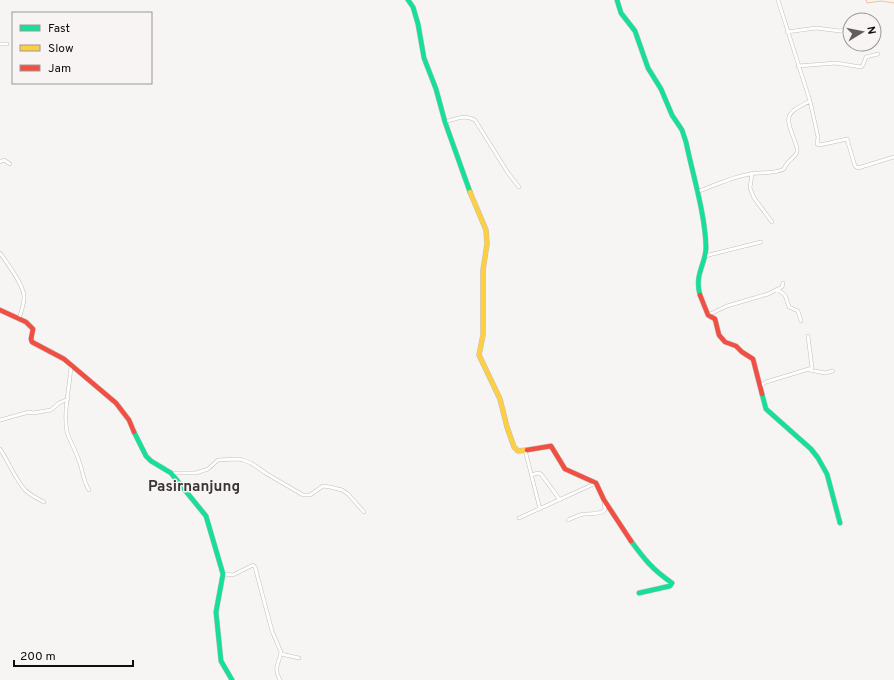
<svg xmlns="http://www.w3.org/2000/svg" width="894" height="680" font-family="Overpass,sans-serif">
<rect width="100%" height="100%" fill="#f7f5f4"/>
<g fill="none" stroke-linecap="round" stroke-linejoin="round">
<path stroke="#fbba9c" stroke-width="1" d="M866,0L867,3L881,1L894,3"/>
<defs>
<path id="street" d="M778,0L810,101L818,137L817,144L820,145L847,139L855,166L858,168L894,157
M787,32L816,28L840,31L850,27
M0,44H7
M798,66L836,63L861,67L863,65L866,57L878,54
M445,122C456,119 465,114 475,120L508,173L519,187
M0,162L4,160L10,164
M752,173L750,188L754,198L772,222
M697,192C715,185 732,177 750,174C763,171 772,175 784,169C786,161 795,158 797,152C798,147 795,143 794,139C784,114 787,113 810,101
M0,253C7,263 24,285 24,297C24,305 21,312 19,319
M705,256L761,242
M777,289L785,295L789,307L798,311L801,321
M708,315L727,306L768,294L782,287L783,283
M71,365C70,387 63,411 67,432C70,442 76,451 79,461C83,471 83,481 89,490
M810,370L825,373L833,371
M760,386L766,382L812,368L808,336
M0,420L29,412L33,413L51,410L59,403L68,399
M0,449C9,462 15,479 25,490C30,495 38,499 44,502
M525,450L540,509
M171,473H196L208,469L218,460L237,459L243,460L251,463L267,474L303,495H310L323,486L330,487L342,490L348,494L364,512
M531,475L538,473L541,474L560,500
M519,518L596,483
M568,520C573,518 580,514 585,514C592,513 599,515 605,510L604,501
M223,574L233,575L253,565L255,567L272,631L281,652C279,665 273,666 280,680
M281,654L299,658"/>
<path id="fast" d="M408,0L413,7L418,24L424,58L436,89L445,122L470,192
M617,0L621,13L635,31L648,68L661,89L672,115L682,130L686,142C693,176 705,213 706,247C706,264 694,274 700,295
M762,394L766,409L811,449L818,458L827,474L840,523
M134,432L146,456L151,461L171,473L206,516L223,574L216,612L221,661L232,680
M631,541C645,560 652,569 672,583L670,586L639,593"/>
<path id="slow" d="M470,192L486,230L487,244L483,270V335L479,355L500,399L507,427L514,447L518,451L527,450"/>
<path id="jam" d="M700,295L708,315L715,319L719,335L725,342L736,346L742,352L753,359L762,394
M0,310L26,322L33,329L31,339L32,342L64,359L116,403L129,420L134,432
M527,450L551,446L565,469L596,483L604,500L631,541"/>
</defs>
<use href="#street" stroke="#c0bfbe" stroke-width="4"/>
<use href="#fast" stroke="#c0bfbe" stroke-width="5.5"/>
<use href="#slow" stroke="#c0bfbe" stroke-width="5.5"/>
<use href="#jam" stroke="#c0bfbe" stroke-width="5.5"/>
<use href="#street" stroke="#fefefd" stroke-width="3"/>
<use href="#fast" stroke="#16e098" stroke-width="4.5"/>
<use href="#slow" stroke="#ffcf43" stroke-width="4.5"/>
<use href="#jam" stroke="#f24e42" stroke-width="4.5"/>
</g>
<g text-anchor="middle" stroke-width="3" stroke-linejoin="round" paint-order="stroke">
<g font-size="15" font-weight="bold" fill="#383534" stroke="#f8f4f3">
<text x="194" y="491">Pasirnanjung</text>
</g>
</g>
<rect x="12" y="12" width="140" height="72" fill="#f8f4f3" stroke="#9b9897"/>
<rect x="20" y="25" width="20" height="6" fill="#16e098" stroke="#9b9897"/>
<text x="48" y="32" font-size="12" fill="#0f0e0e">Fast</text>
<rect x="20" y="45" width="20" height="6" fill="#ffcf43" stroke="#9b9897"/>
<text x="48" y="52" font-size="12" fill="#0f0e0e">Slow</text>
<rect x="20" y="65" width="20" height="6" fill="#f24e42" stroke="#9b9897"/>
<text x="48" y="72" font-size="12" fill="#0f0e0e">Jam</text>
<g transform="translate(862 32) rotate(80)"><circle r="19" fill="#f8f4f3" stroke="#9b9897"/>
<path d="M0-3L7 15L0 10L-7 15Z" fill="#605f5e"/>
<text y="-6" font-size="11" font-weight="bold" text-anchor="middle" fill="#0f0e0e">N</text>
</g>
<path d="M14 660v6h119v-6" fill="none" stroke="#0f0e0e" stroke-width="2"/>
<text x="20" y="660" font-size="12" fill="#0f0e0e" stroke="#f8f4f3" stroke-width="3" paint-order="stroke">200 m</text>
</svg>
